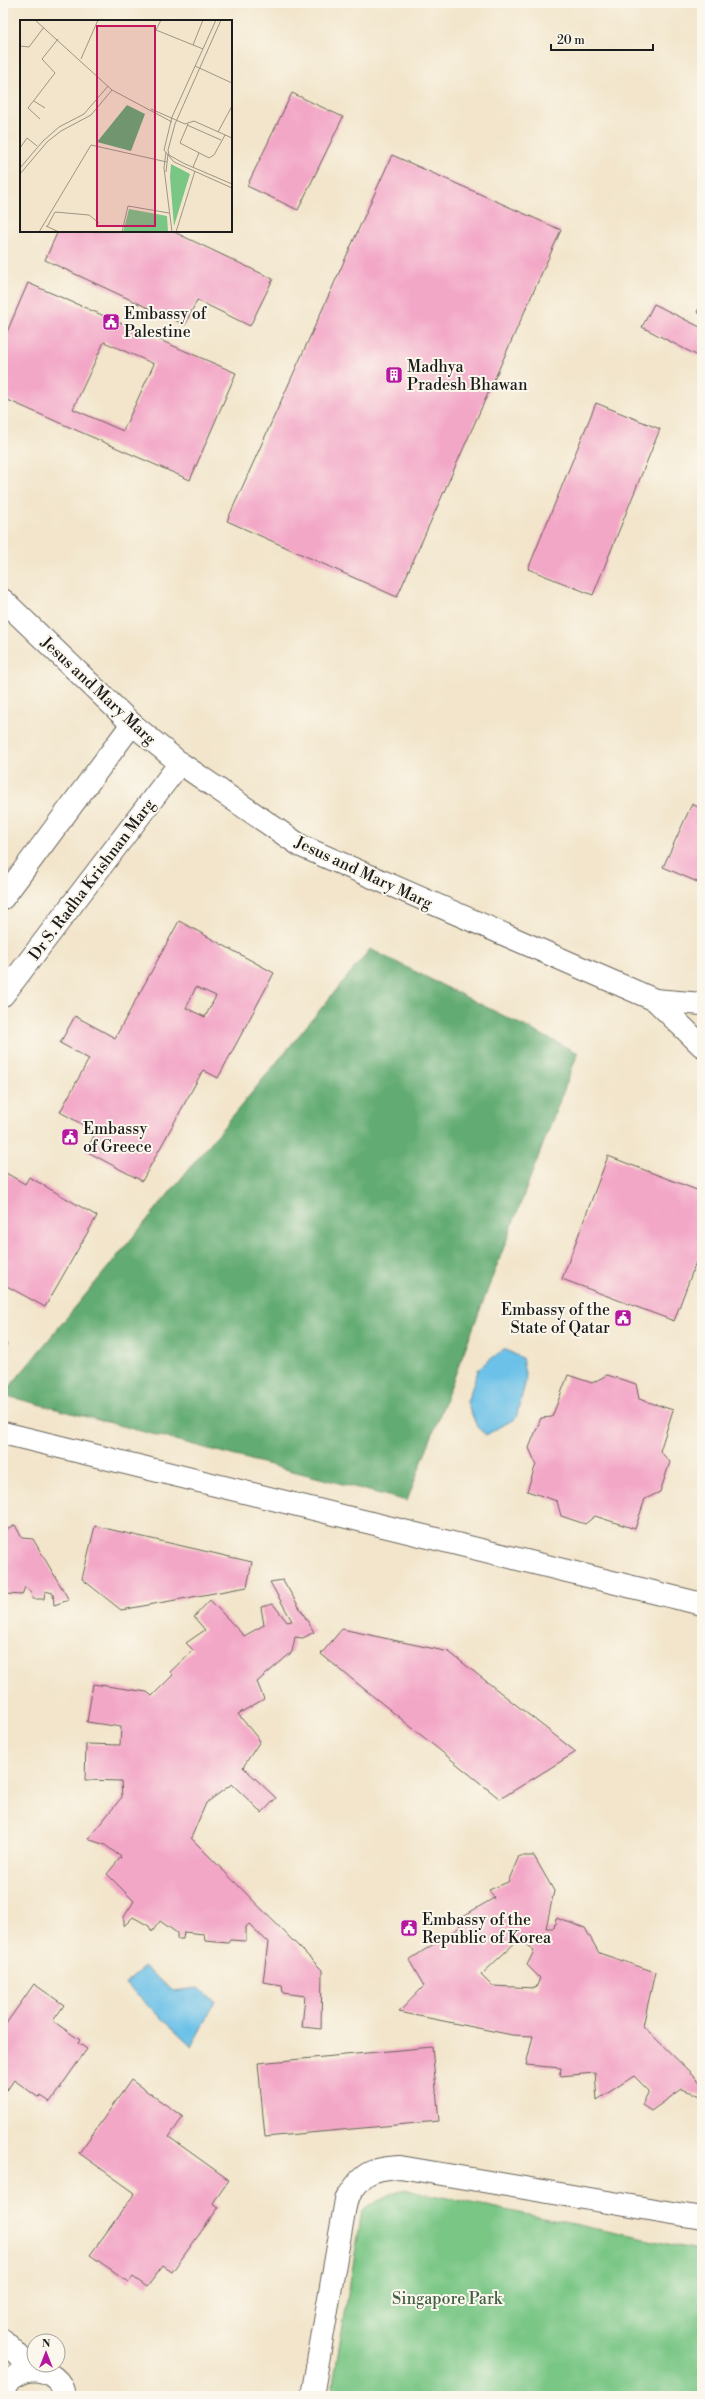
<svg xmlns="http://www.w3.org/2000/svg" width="705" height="2399" font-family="'Libre Bodoni',serif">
<rect width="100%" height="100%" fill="#fbf7ec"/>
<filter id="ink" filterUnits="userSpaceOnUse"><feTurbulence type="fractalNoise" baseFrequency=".025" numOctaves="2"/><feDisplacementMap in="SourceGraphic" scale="8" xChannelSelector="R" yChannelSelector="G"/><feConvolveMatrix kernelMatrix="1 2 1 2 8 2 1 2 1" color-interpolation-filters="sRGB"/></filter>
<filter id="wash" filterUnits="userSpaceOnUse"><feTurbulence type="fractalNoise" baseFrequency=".012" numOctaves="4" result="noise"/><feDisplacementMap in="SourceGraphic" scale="16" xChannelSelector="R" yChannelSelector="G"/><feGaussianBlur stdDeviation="0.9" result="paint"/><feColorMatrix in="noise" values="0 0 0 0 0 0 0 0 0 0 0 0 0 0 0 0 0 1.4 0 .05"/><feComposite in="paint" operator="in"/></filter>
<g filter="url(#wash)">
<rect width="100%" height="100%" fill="#f2e5cb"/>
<path fill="#79c685" stroke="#4a7150" d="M405,2189L702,2251V2396H331L362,2212C376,2200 388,2194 405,2189Z"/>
<path fill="#62ab72" stroke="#3f6447" d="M370,949L578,1053L407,1501L3,1395Z"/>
<path fill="#6cc1e8" stroke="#446e82" d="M504,1349L522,1358L526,1380L516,1418L486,1435L477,1427L467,1402L479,1368Z
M144,1967L173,1991L199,1988L215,2001L192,2046L125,1984Z"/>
<g id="blocks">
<path fill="#f3a7c7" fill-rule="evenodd" d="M292,93L343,117L298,210L247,186Z
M392,155L561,230L397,597L227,521Z
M58,231H172L273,279L250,326L197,300L185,325L45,260Z
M28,283L236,373L190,480L3,398V341ZM104,342L154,364L123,431L73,409Z
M702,303V315L697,312Z
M654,304L702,328L700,357L642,327Z
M596,403L660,429L593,595L528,569Z
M692,804L702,809V884L663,867Z
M179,921L274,973L218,1078L203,1070L142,1181L86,1151L96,1132L60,1112L89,1059L60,1043L75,1016L115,1038ZM196,987L216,996L205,1017L186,1008Z
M608,1156L702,1192V1246L674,1321L562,1279Z
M6,1173L25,1184L29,1177L97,1216L45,1307L3,1284V1179Z
M3,1338L7,1345L3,1348Z
M568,1375L592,1383L607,1375L636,1384L639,1399L673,1410L660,1451L670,1462L660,1492L645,1499L635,1529L595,1516L585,1524L561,1516L557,1501L527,1491L536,1464L529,1448L541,1418L552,1417Z
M15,1525L22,1538L33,1539L69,1600L54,1605L53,1593L45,1591L44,1599H32L31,1592L25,1587L22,1595L7,1594L6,1586L3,1582V1532Z
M95,1526L252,1562L247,1587L121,1610L82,1579Z
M283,1580L314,1632L303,1638L295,1637L292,1652L257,1682L264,1699L238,1714L260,1741L243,1767L276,1798L262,1813L232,1784L206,1803L191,1838L322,1970L321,2029L302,2027L305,1996L283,1993L282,1985L263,1982L268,1942L249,1924L246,1927V1941L230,1940L228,1943L205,1941L204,1934L184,1932L183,1939H177V1933L160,1921L152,1932L149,1926L133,1917L124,1926V1917L134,1901L107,1874L121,1857L105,1845L88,1839L122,1797L121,1781L85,1780L86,1744L120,1745L121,1727L87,1722L93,1684L147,1692L152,1696L173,1675L170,1672L193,1650L186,1643L205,1630L194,1617L210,1600L244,1636L264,1625L261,1607L273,1604L287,1622L292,1621L270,1582Z
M342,1629L449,1652L576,1752L500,1799L321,1654Z
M519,1856H534L554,1891L546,1928H554L556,1918L585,1928L599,1953L655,1972L643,2026L702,2084L701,2096L682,2089L651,2111L642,2105L649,2091L634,2076L597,2100L595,2073L560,2076L561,2068L526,2065L533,2036L512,2035L399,2012L424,1986L409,1960L460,1927L458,1919L494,1898L489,1890L508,1882ZM519,1939L534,1951L527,1965L540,1978L536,1988L492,1986L481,1975Z
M34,1984L64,2005L53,2021L80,2040L78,2043L87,2049L50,2102L41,2096L39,2098L14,2080L3,2096V2028Z
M432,2047L439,2121L265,2137L258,2063Z
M131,2080L183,2117L169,2137L229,2180L213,2203L219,2207L172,2272L163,2266L147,2287L133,2277L129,2282L90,2255L135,2193L79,2153Z"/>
</g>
</g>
<g filter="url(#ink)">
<use href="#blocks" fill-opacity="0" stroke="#676259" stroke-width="1"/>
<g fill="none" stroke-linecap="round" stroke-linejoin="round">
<defs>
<path id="minor" d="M3,600L132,724L180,763L301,846L655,1000L702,1046
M3,898L132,724
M3,995L180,763
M655,1000L702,1004
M3,1433L702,1604
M3,2340L33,2370
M4,2396C7,2362 60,2362 64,2396
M312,2396L346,2200C363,2173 368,2169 400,2167L702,2218"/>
</defs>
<use href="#minor" stroke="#676259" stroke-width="24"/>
<use href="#minor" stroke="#fff" stroke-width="22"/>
</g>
</g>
<defs>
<symbol id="civic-square" viewBox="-11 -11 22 22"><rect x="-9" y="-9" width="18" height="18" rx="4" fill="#b5179e" stroke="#fbf7ec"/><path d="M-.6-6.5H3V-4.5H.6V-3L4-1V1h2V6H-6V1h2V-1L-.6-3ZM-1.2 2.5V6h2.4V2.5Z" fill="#fff"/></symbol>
<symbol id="building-square" viewBox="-11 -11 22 22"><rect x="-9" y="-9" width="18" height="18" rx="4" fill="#b5179e" stroke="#fbf7ec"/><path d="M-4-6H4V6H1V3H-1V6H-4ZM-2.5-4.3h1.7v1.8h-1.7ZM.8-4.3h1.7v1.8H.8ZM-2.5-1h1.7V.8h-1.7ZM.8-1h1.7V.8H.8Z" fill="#fff"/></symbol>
</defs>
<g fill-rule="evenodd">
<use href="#civic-square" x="101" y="312" width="20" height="20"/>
<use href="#building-square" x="384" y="365" width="20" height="20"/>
<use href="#civic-square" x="60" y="1127" width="20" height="20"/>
<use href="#civic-square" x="613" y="1308" width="20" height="20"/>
<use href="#civic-square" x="399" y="1918" width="20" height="20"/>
</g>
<g text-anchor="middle" stroke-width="4" stroke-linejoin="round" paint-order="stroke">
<g font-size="16" fill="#1c1c1c" stroke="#fbf7ec" text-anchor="start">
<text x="124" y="319">Embassy of<tspan x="124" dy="18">Palestine</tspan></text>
<text x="407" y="372">Madhya<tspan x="407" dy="18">Pradesh Bhawan</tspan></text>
<text x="83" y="1134">Embassy<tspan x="83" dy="18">of Greece</tspan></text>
<text x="610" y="1315" text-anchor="end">Embassy of the<tspan x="610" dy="18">State of Qatar</tspan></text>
<text x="422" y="1925">Embassy of the<tspan x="422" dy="18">Republic of Korea</tspan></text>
</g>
<g font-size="16" fill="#1c1c1c" stroke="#fbf7ec">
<text transform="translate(99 690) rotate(43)" y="6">Jesus and Mary Marg</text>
<text transform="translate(364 872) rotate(25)" y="6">Jesus and Mary Marg</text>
<text transform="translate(91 879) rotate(-53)" y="6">Dr S. Radha Krishnan Marg</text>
</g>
<g font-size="16" fill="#416046" stroke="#fbf7ec">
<text x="447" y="2304">Singapore Park</text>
</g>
</g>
<g transform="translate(20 20)">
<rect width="212" height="212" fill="#f2e5cb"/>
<path d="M151,144L170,154L154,206L150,157ZM109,189L147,196L148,212H103Z" fill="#79c685"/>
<path d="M107,85L125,94L111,131L77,122Z" fill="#62ab72"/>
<path fill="none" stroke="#9c9585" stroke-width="1" d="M15,0L92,70L152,102M141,0L136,10L183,29M196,0L152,97L144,130L154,142L212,168M201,0L155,104L148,130L149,135L163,143L212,164M173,25L183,0M0,26L9,27L24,7M61,39L78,0M175,46L212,63M14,81L25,88M131,89L165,104L174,101L212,118M20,99L8,88L35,53L22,39L38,19M168,104L160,123L189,138L194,135L205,115M167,105L201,120M198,112L212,86M0,128L7,118L17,126M146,132L144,148L152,212M173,147L179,133M0,148L23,121L39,107L64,94L88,66M146,152L148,134M0,154L27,122L41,111L71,95L92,70M26,206L39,212M27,207L35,192L69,195L79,203M19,212L71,125L147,142M102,212L108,186L149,193M156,212L175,151"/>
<path fill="#c2185b" fill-opacity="0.15" stroke="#c2185b" stroke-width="2" d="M77,6H135V206H77Z"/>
<rect width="212" height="212" fill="none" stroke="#1c1c1c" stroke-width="2"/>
</g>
<rect width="705" height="2399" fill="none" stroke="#fbf7ec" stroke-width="16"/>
<g transform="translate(46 2353)"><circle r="19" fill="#fbf7ec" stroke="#a29f99"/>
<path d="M0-3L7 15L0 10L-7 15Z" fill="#b5179e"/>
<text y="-6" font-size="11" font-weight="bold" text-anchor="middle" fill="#1c1c1c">N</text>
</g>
<path d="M551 44v6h102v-6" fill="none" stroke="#1c1c1c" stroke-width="2"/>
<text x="557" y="44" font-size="12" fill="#1c1c1c" stroke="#fbf7ec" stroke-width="3" paint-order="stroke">20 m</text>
</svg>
